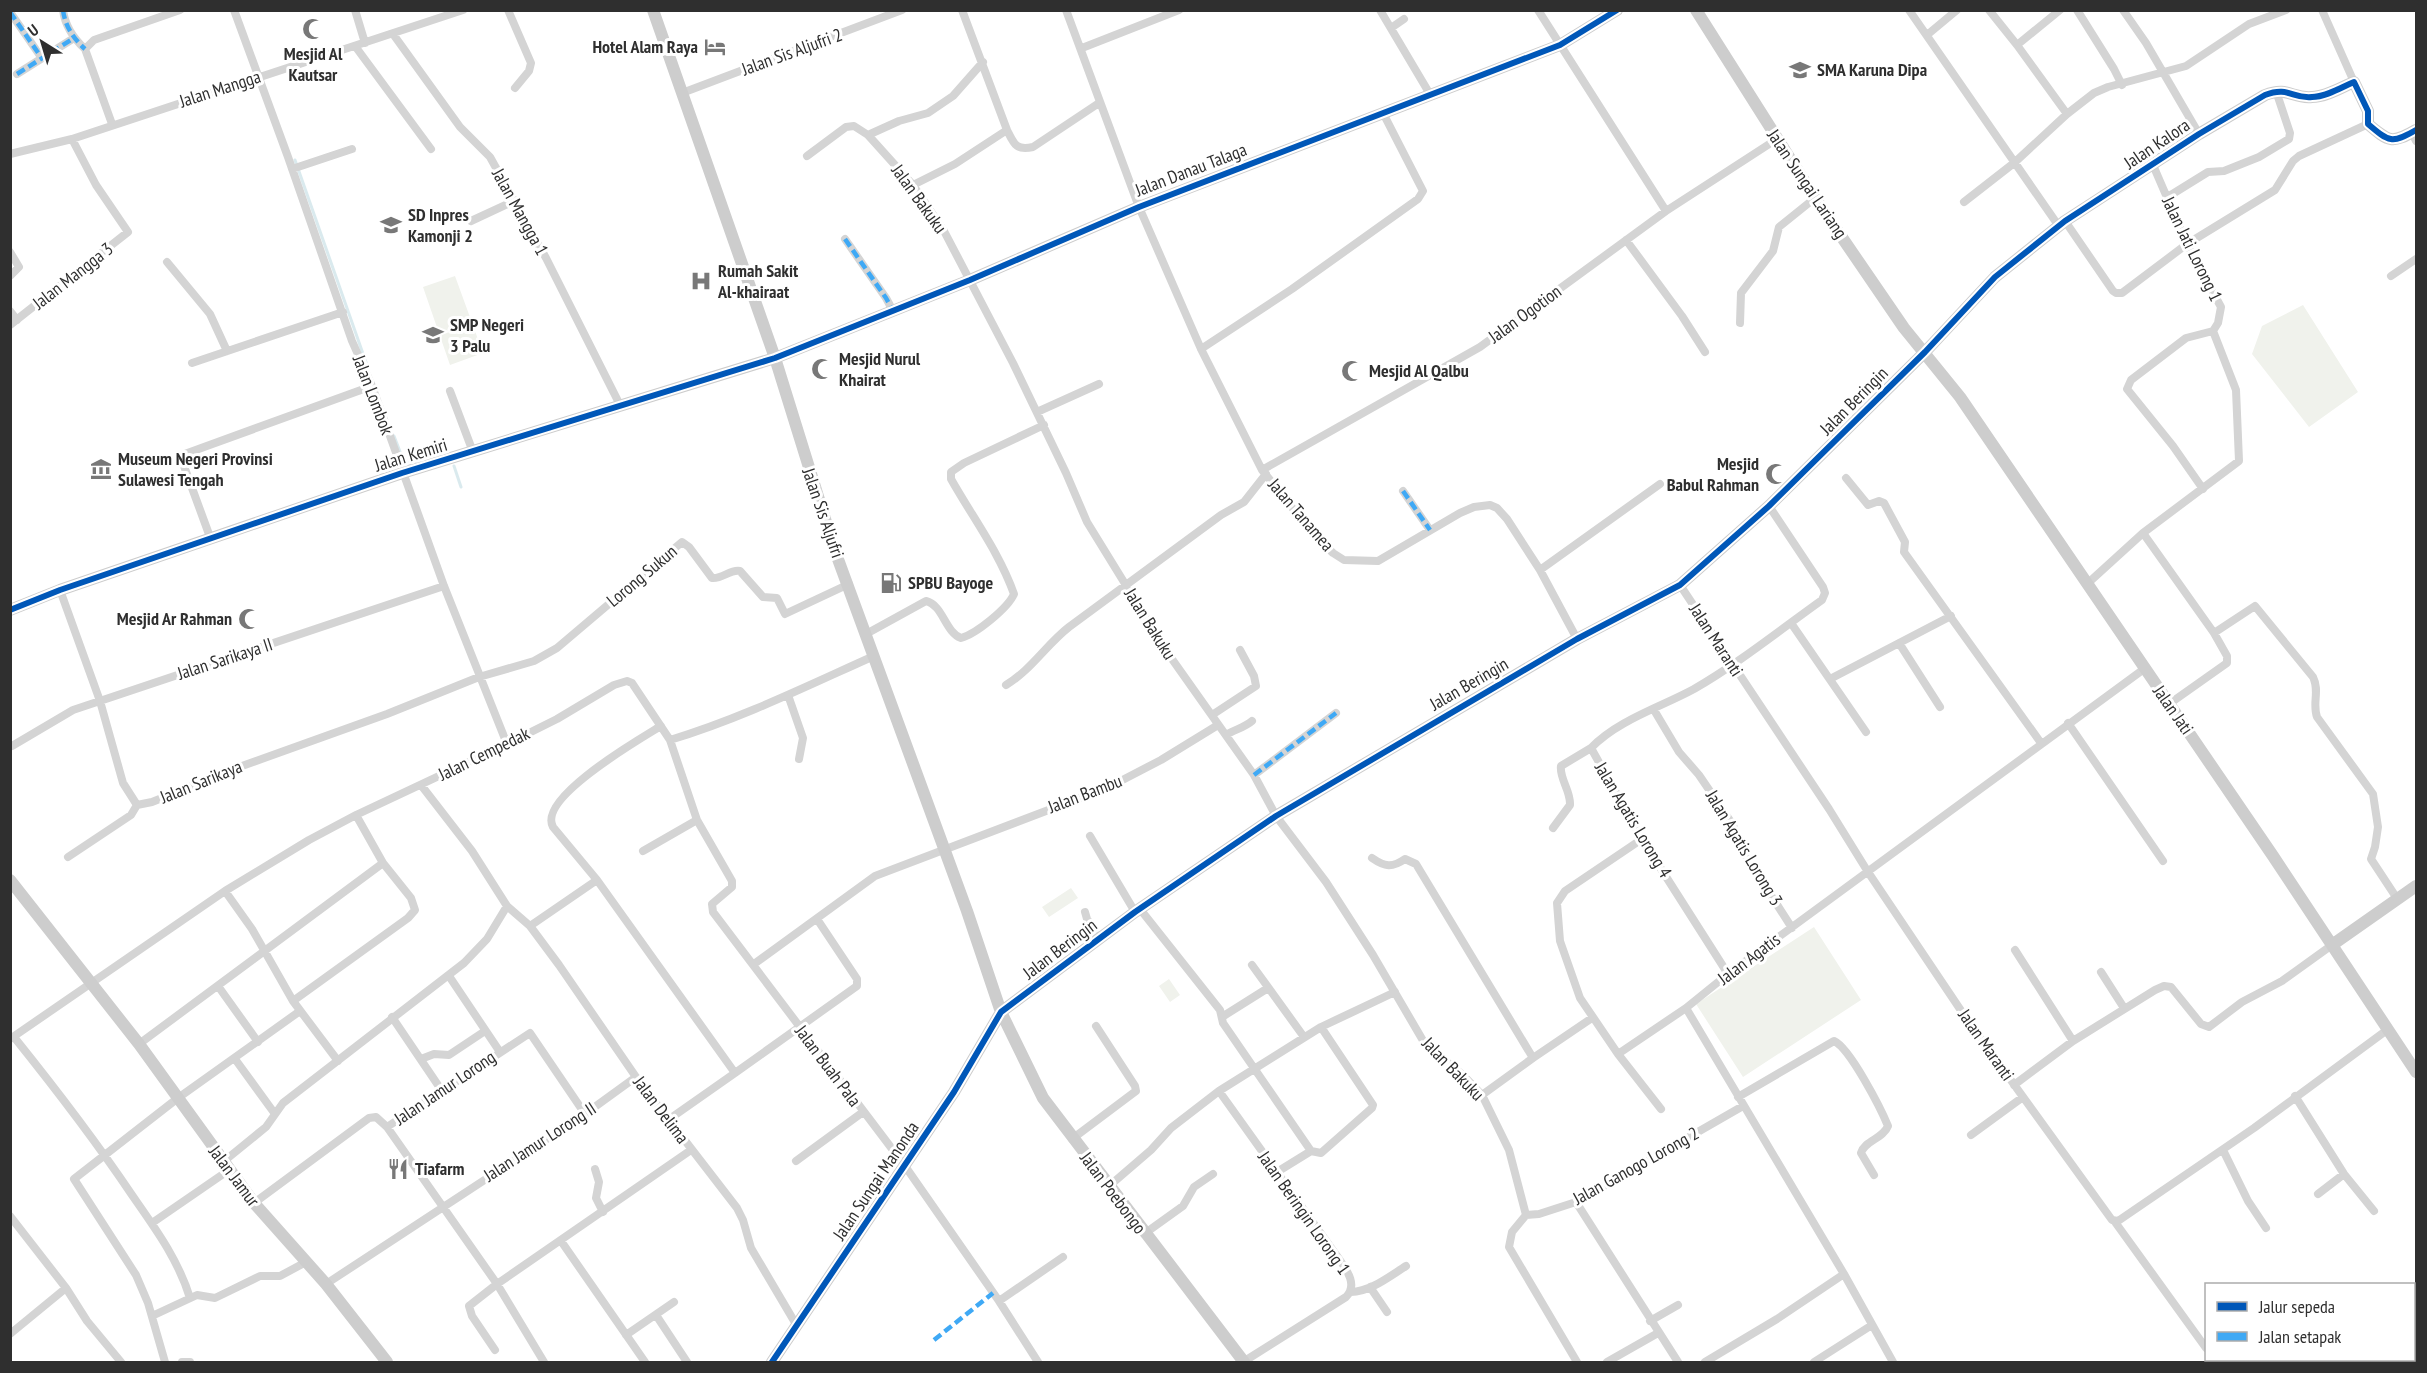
<svg xmlns="http://www.w3.org/2000/svg" width="2427" height="1373" font-family="'PT Sans Narrow',sans-serif">
<rect width="100%" height="100%" fill="#fff"/>
<path fill="#f0f2ec" d="M455,276L483,353L450,365L423,287Z
M2303,305L2358,392L2309,427L2252,354L2262,326Z
M1071,888L1078,898L1049,917L1042,907Z
M1814,927L1861,1000L1743,1077L1696,1004Z
M1169,979L1180,995L1170,1002L1159,986Z"/>
<g fill="none" stroke-linecap="round" stroke-linejoin="round">
<path stroke="#daeaee" stroke-width="3" d="M295,160L368,368
M394,436L404,462L448,449
M454,466L461,487"/>
<path stroke="#d4d4d4" stroke-width="8" d="M63,10C65,26 73,38 85,49
M234,10L288,157L352,341L372,386L444,586L507,744
M355,10L365,43
M508,10L531,63L529,71L515,88
M1066,10L1139,207L1201,349L1262,470L1314,535L1333,553L1344,560L1378,561L1460,513L1474,507L1490,505L1497,508L1507,519L1540,570L1577,639
M1380,10L1431,96
M1538,10L1666,211
M1909,10L2058,225
M1989,10L2017,45
M2060,10L2017,45L2067,114
M2077,10L2114,69L2122,85
M2123,10L2146,43L2199,134
M2322,10L2354,82
M10,12L41,57
M1391,28L1404,19
M393,34L460,127L490,157L546,258L621,407
M1927,35L1957,10
M355,46L431,149
M1082,48L1179,10
M983,62L953,96L928,113L899,121L868,135L913,185L944,231L1013,363L1066,473L1087,522L1167,652L1254,775L1276,816L1326,882L1373,955L1425,1044L1463,1075L1482,1095L1509,1150L1526,1215
M17,74L74,38
M682,93L902,10
M112,124L85,49L94,40L180,10
M1007,130C1014,144 1016,151 1033,147L1099,103
M2412,133L2416,141
M10,154L72,139L463,10
M807,156L846,127L854,126L868,135
M292,169L352,149
M913,185L955,164L1007,130L962,10
M2166,198L2208,172L2224,171L2259,157L2289,139L2290,133L2276,91
M1964,202L2014,163L2067,114L2094,93L2108,87L2186,66L2249,24L2286,10
M471,221L514,201
M2065,221L2113,291L2116,293H2122L2187,244L2275,190L2293,161L2299,156L2368,124
M845,239L886,298L893,311
M1626,240L1682,316L1705,352
M10,252L19,267L10,276
M167,262L210,314L227,351
M2391,276L2416,259
M10,311L17,320
M1740,323L1741,293L1773,251L1779,227L1815,198
M10,325L128,232L96,185L72,139
M1201,349L1292,289L1418,199L1423,191L1383,113
M192,363L343,312
M450,391L473,452
M1037,412L1099,384
M1262,470L1480,347L1666,211L1777,139
M1846,478L1868,505L1879,501L1884,503L1905,542L1904,552L2041,743
M2203,489L2173,446L2127,389L2131,380L2186,338L2213,331
M1403,491L1430,530
M2143,533L2214,633L2255,606L2313,677C2320,691 2312,703 2317,717L2373,794L2378,827L2375,847L2371,859L2398,900
M210,537L181,458L182,455L372,386
M1540,570L1660,484
M2087,584L2143,533L2239,461L2236,390L2213,331L2218,323L2221,307L2187,244L2153,165
M1680,585L1829,809L1868,872L1966,1018L2112,1220L2118,1221L2254,1128L2387,1030
M60,590L100,701L123,783L137,805L152,802L242,766L387,714L479,677L534,661L557,648L682,542L689,547L712,578C723,579 730,569 740,571L763,597L777,598L785,614L849,584
M1791,623L1866,732
M866,634L926,601C943,605 945,632 961,638C976,634 1008,608 1014,594C999,552 973,518 951,479V472L964,463L1044,425
M1899,643L1940,707
M1830,679L1951,616
M1006,685C1031,670 1046,645 1069,627L1221,515L1244,502L1266,474
M788,695L803,738L799,759
M2169,704L2227,663V656L2214,633
M1654,710L1679,752L1699,775L1733,825L1740,847L1792,928
M1212,715L1256,686L1254,676L1240,650
M2068,723L2163,861
M1226,735C1235,729 1244,728 1252,721
M670,740L697,820L732,881V887L712,904L713,912L905,1166L999,1301L1038,1362
M12,746L73,710L444,586
M1254,775L1336,713
M421,785L472,851L507,906L530,926L559,965L636,1077L737,1208L743,1220L751,1248L797,1326
M1553,828L1570,805C1571,791 1559,778 1561,766L1591,748
M1090,836L1135,912
M1642,839L1565,891L1557,903L1560,941L1580,998L1618,1054L1661,1109
M643,851L697,820
M68,857L131,815L137,805
M1372,858C1385,867 1392,868 1405,859L1416,864L1533,1058L1482,1095
M597,880L553,827C537,798 640,739 661,726
M225,891L252,929L293,1001L338,1061
M1140,909L1220,1010L1223,1023L1311,1151
M1085,912L1087,919L1099,938
M530,926L597,880L735,1073L668,1120
M2015,950L2073,1041
M754,964L875,876L1109,787L1161,760L1218,725
M1252,965L1304,1037
M2101,972L2124,1008
M1728,974L1642,839L1591,748C1618,720 1661,707 1694,689C1739,663 1780,630 1822,600L1825,593L1823,587L1769,506
M449,976L500,1052
M218,986L258,1042
M293,1001L408,918L415,910L411,898L383,863
M392,1017L442,1091
M1222,1017L1268,988
M14,1037C55,1088 95,1140 132,1195C155,1228 178,1259 190,1298
M10,1039L225,891L309,840L356,815L507,744L557,719L614,685L627,681L632,683L670,740C740,719 807,686 874,656
M139,1044L383,863L356,815
M1618,1054L1686,1008
M1533,1058L1592,1018
M235,1059L275,1114
M421,1059L434,1054L449,1055L485,1031
M735,1073L857,986V979L817,919
M2014,1085L2073,1041L2155,990L2164,986L2171,987L2201,1024L2209,1027L2242,1002L2282,981L2332,945
M1219,1091L1337,1256C1345,1268 1359,1284 1346,1297L1243,1362
M2295,1096L2344,1174L2374,1211
M1738,1097L1834,1041C1850,1048 1881,1109 1888,1126C1883,1139 1865,1140 1861,1153L1874,1175
M387,1127L497,1284L544,1362
M1971,1135L2023,1097
M1072,1139L1136,1091L1135,1086L1096,1026
M2223,1150L2248,1201L2266,1228
M796,1161L863,1112
M223,1162L266,1127L283,1103L464,963L487,939L507,906
M595,1169L599,1182L596,1198L603,1212
M1277,1172L1311,1151L1321,1153L1372,1108L1373,1105L1321,1027
M1108,1187L1151,1150L1171,1128L1219,1091L1321,1027L1395,992
M2318,1194L2344,1174
M1576,1202L1678,1362
M254,1203L369,1118L376,1117L387,1127L530,1033L585,1114
M1526,1215L1539,1214L1576,1202L1743,1106
M1526,1215L1512,1232L1509,1247L1577,1362
M10,1216L66,1288L87,1321L121,1362
M2115,1222L2206,1348
M152,1223L229,1170
M1144,1234L1183,1206L1194,1187L1213,1174
M561,1241L645,1362
M326,1284L585,1114L636,1077
M1370,1287L1387,1312
M1351,1292C1370,1292 1390,1276 1406,1266
M999,1301L1063,1257
M656,1315L687,1362
M152,1316L197,1295L215,1298L260,1276H280L306,1262
M1650,1321L1678,1305
M10,1334L66,1288
M626,1335L674,1302
M2414,1348L2416,1346
M495,1350L472,1316L469,1306L497,1284L691,1150
M2214,1360L2217,1362
M165,1362L148,1303L136,1275L74,1179L178,1098L300,1011
M182,1362H190
M1607,1362L1658,1333
M1705,1362L1777,1319L1844,1274
M1814,1362L1872,1325
M1893,1362L1844,1274L1686,1008L1728,974L2144,669
M2387,1362L2393,1360"/>
<path stroke="#cdcdcd" stroke-width="12" d="M653,10L775,358L835,551L967,911L1001,1012L1043,1098L1244,1362
M1696,10L1815,198L1904,328L1960,397L2273,856L2416,1072
M10,610L60,590L402,473L775,358L970,280L1139,207L1560,45L1617,10
M10,880L139,1044L254,1203L326,1284L387,1362
M2332,945L2416,886
M772,1362L954,1092L1001,1012L1135,912L1276,816L1577,639L1680,585L1769,506L1925,352L1995,277L2065,221L2199,134L2265,95C2289,86 2292,99 2312,97C2326,97 2342,87 2354,82L2368,111V124C2389,142 2392,144 2416,130"/>
<path stroke="#3fa9f5" stroke-width="4.5" stroke-dasharray="9 4.5" stroke-linecap="butt" d="M63,10C65,26 73,38 85,49
M10,12L41,57
M17,74L74,38
M845,239L886,298L893,311
M1403,491L1430,530
M1254,775L1336,713
M934,1340L993,1293"/>
<defs>
<path id="cycleway" d="M10,610L60,590L402,473L775,358L970,280L1139,207L1560,45L1617,10
M772,1362L954,1092L1001,1012L1135,912L1276,816L1577,639L1680,585L1769,506L1925,352L1995,277L2065,221L2199,134L2265,95C2289,86 2292,99 2312,97C2326,97 2342,87 2354,82L2368,111V124C2389,142 2392,144 2416,130"/>
</defs>
<use href="#cycleway" stroke="#fff" stroke-width="10"/>
<use href="#cycleway" stroke="#0057b8" stroke-width="6"/>
</g>
<defs>
<symbol id="mosque-bare" viewBox="-9 -9 18 18"><path d="M3.5-4.9A6 6 0 1 0 3.5 4.9A5 5 0 1 1 3.5-4.9Z" fill="#787878" stroke="#fff" stroke-width="2.5" paint-order="stroke"/></symbol>
<symbol id="hotel-bare" viewBox="-9 -9 18 18"><path d="M-6-4.5h1.5V1H6V5H4.5V3h-9V5H-6ZM-4 0a1.8 1.8 0 1 1 3.6 0ZM.5 0V-2.5h3Q6-2.5 6 0Z" fill="#787878" stroke="#fff" stroke-width="2.5" paint-order="stroke"/></symbol>
<symbol id="school-bare" viewBox="-9 -9 18 18"><path d="M0-5L7-2L0 1L-7-2ZM-4 1L0 2.5L4 1V4Q0 6-4 4Z" fill="#787878" stroke="#fff" stroke-width="2.5" paint-order="stroke"/></symbol>
<symbol id="hospital-bare" viewBox="-9 -9 18 18"><path d="M-5-5h3v3.5h4V-5h3V5h-3V1.5h-4V5h-3Z" fill="#787878" stroke="#fff" stroke-width="2.5" paint-order="stroke"/></symbol>
<symbol id="museum-bare" viewBox="-9 -9 18 18"><path d="M0-6L6-3V-2H-6V-3ZM-5-1h2V3h-2ZM-1-1h2V3h-2ZM3-1h2V3H3ZM-6 4H6V6H-6Z" fill="#787878" stroke="#fff" stroke-width="2.5" paint-order="stroke"/></symbol>
<symbol id="fuel-bare" viewBox="-9 -9 18 18"><path d="M-5.5-6h7V0h2V4h1.3V-2.5L3-4.5l.8-.8L6-3V5H2.5V1h-1V6h-7ZM-4.2-4.7v3.2H.2V-4.7Z" fill="#787878" stroke="#fff" stroke-width="2.5" paint-order="stroke"/></symbol>
<symbol id="restaurant-bare" viewBox="-9 -9 18 18"><path d="M-5-6h1v4h1v-4h1v4h1v-4h1v5L-1.5 .5V6h-2V.5L-5-1ZM5-6V6H3V1.5H1.5Q1.5-4 5-6Z" fill="#787878" stroke="#fff" stroke-width="2.5" paint-order="stroke"/></symbol>
</defs>
<g fill-rule="evenodd">
<use href="#mosque-bare" x="298" y="14" width="30" height="30"/>
<use href="#hotel-bare" x="700" y="32" width="30" height="30"/>
<use href="#school-bare" x="1785" y="55" width="30" height="30"/>
<use href="#school-bare" x="376" y="210" width="30" height="30"/>
<use href="#hospital-bare" x="686" y="266" width="30" height="30"/>
<use href="#school-bare" x="418" y="320" width="30" height="30"/>
<use href="#mosque-bare" x="807" y="354" width="30" height="30"/>
<use href="#mosque-bare" x="1337" y="356" width="30" height="30"/>
<use href="#museum-bare" x="86" y="454" width="30" height="30"/>
<use href="#mosque-bare" x="1761" y="459" width="30" height="30"/>
<use href="#fuel-bare" x="876" y="568" width="30" height="30"/>
<use href="#mosque-bare" x="234" y="604" width="30" height="30"/>
<use href="#restaurant-bare" x="383" y="1154" width="30" height="30"/>
</g>
<g text-anchor="middle" stroke-width="6" stroke-linejoin="round" paint-order="stroke">
<g font-size="18" font-weight="bold" fill="#2f2f2f" stroke="#fff" text-anchor="start">
<text x="698" y="53" text-anchor="end">Hotel Alam Raya</text>
<text x="313" y="60" text-anchor="middle">Mesjid Al<tspan x="313" dy="21">Kautsar</tspan></text>
<text x="1817" y="76">SMA Karuna Dipa</text>
<text x="408" y="221">SD Inpres<tspan x="408" dy="21">Kamonji 2</tspan></text>
<text x="718" y="277">Rumah Sakit<tspan x="718" dy="21">Al-khairaat</tspan></text>
<text x="450" y="331">SMP Negeri<tspan x="450" dy="21">3 Palu</tspan></text>
<text x="839" y="365">Mesjid Nurul<tspan x="839" dy="21">Khairat</tspan></text>
<text x="1369" y="377">Mesjid Al Qalbu</text>
<text x="118" y="465">Museum Negeri Provinsi<tspan x="118" dy="21">Sulawesi Tengah</tspan></text>
<text x="1759" y="470" text-anchor="end">Mesjid<tspan x="1759" dy="21">Babul Rahman</tspan></text>
<text x="908" y="589">SPBU Bayoge</text>
<text x="232" y="625" text-anchor="end">Mesjid Ar Rahman</text>
<text x="415" y="1175">Tiafarm</text>
</g>
<g font-size="18" fill="#2f2f2f" stroke="#fff">
<text transform="translate(792 52) rotate(-20)" y="6">Jalan Sis Aljufri 2</text>
<text transform="translate(220 89) rotate(-18)" y="6">Jalan Mangga</text>
<text transform="translate(2157 144) rotate(-34)" y="6">Jalan Kalora</text>
<text transform="translate(1191 170) rotate(-21)" y="6">Jalan Danau Talaga</text>
<text transform="translate(1807 184) rotate(56)" y="6">Jalan Sungai Lariang</text>
<text transform="translate(919 199) rotate(54)" y="6">Jalan Bakuku</text>
<text transform="translate(520 212) rotate(61)" y="6">Jalan Mangga 1</text>
<text transform="translate(2192 249) rotate(64)" y="6">Jalan Jati Lorong 1</text>
<text transform="translate(73 276) rotate(-38)" y="6">Jalan Mangga 3</text>
<text transform="translate(1525 314) rotate(-36)" y="6">Jalan Ogotion</text>
<text transform="translate(373 395) rotate(69)" y="6">Jalan Lombok</text>
<text transform="translate(1854 401) rotate(-45)" y="6">Jalan Beringin</text>
<text transform="translate(411 455) rotate(-17)" y="6">Jalan Kemiri</text>
<text transform="translate(823 513) rotate(71)" y="6">Jalan Sis Aljufri</text>
<text transform="translate(1301 515) rotate(49)" y="6">Jalan Tanamea</text>
<text transform="translate(642 576) rotate(-40)" y="6">Lorong Sukun</text>
<text transform="translate(1150 624) rotate(58)" y="6">Jalan Bakuku</text>
<text transform="translate(1716 640) rotate(57)" y="6">Jalan Maranti</text>
<text transform="translate(225 659) rotate(-18)" y="6">Jalan Sarikaya II</text>
<text transform="translate(1469 684) rotate(-30)" y="6">Jalan Beringin</text>
<text transform="translate(2173 710) rotate(55)" y="6">Jalan Jati</text>
<text transform="translate(484 754) rotate(-26)" y="6">Jalan Cempedak</text>
<text transform="translate(201 782) rotate(-22)" y="6">Jalan Sarikaya</text>
<text transform="translate(1085 794) rotate(-21)" y="6">Jalan Bambu</text>
<text transform="translate(1633 820) rotate(59)" y="6">Jalan Agatis Lorong 4</text>
<text transform="translate(1744 848) rotate(59)" y="6">Jalan Agatis Lorong 3</text>
<text transform="translate(1060 949) rotate(-37)" y="6">Jalan Beringin</text>
<text transform="translate(1749 959) rotate(-37)" y="6">Jalan Agatis</text>
<text transform="translate(1986 1045) rotate(55)" y="6">Jalan Maranti</text>
<text transform="translate(828 1066) rotate(53)" y="6">Jalan Buah Pala</text>
<text transform="translate(1453 1069) rotate(46)" y="6">Jalan Bakuku</text>
<text transform="translate(445 1088) rotate(-34)" y="6">Jalan Jamur Lorong</text>
<text transform="translate(661 1110) rotate(53)" y="6">Jalan Delima</text>
<text transform="translate(540 1142) rotate(-33)" y="6">Jalan Jamur Lorong II</text>
<text transform="translate(1636 1166) rotate(-29)" y="6">Jalan Ganogo Lorong 2</text>
<text transform="translate(234 1176) rotate(53)" y="6">Jalan Jamur</text>
<text transform="translate(876 1181) rotate(-56)" y="6">Jalan Sungai Manonda</text>
<text transform="translate(1113 1193) rotate(53)" y="6">Jalan Poebongo</text>
<text transform="translate(1304 1213) rotate(55)" y="6">Jalan Beringin Lorong 1</text>
</g>
</g>
<rect width="2427" height="1373" fill="none" stroke="#2f2f2f" stroke-width="24"/>
<rect x="2205" y="1283" width="210" height="78" fill="#ffffff" stroke="#acacac" stroke-width="1.5"/>
<rect x="2217" y="1302" width="30" height="9" fill="#0057b8" stroke="#acacac" stroke-width="1.5"/>
<text x="2259" y="1313" font-size="18" fill="#2f2f2f">Jalur sepeda</text>
<rect x="2217" y="1332" width="30" height="9" fill="#3fa9f5" stroke="#acacac" stroke-width="1.5"/>
<text x="2259" y="1343" font-size="18" fill="#2f2f2f">Jalan setapak</text>
<g transform="translate(42 42) rotate(323)" stroke="#ffffff" stroke-width="4.5" paint-order="stroke">
<path d="M0-4.5L10 22L0 15L-10 22Z" fill="#2f2f2f"/>
<text y="-9" font-size="16" font-weight="bold" text-anchor="middle" fill="#2f2f2f">U</text>
</g>
</svg>
